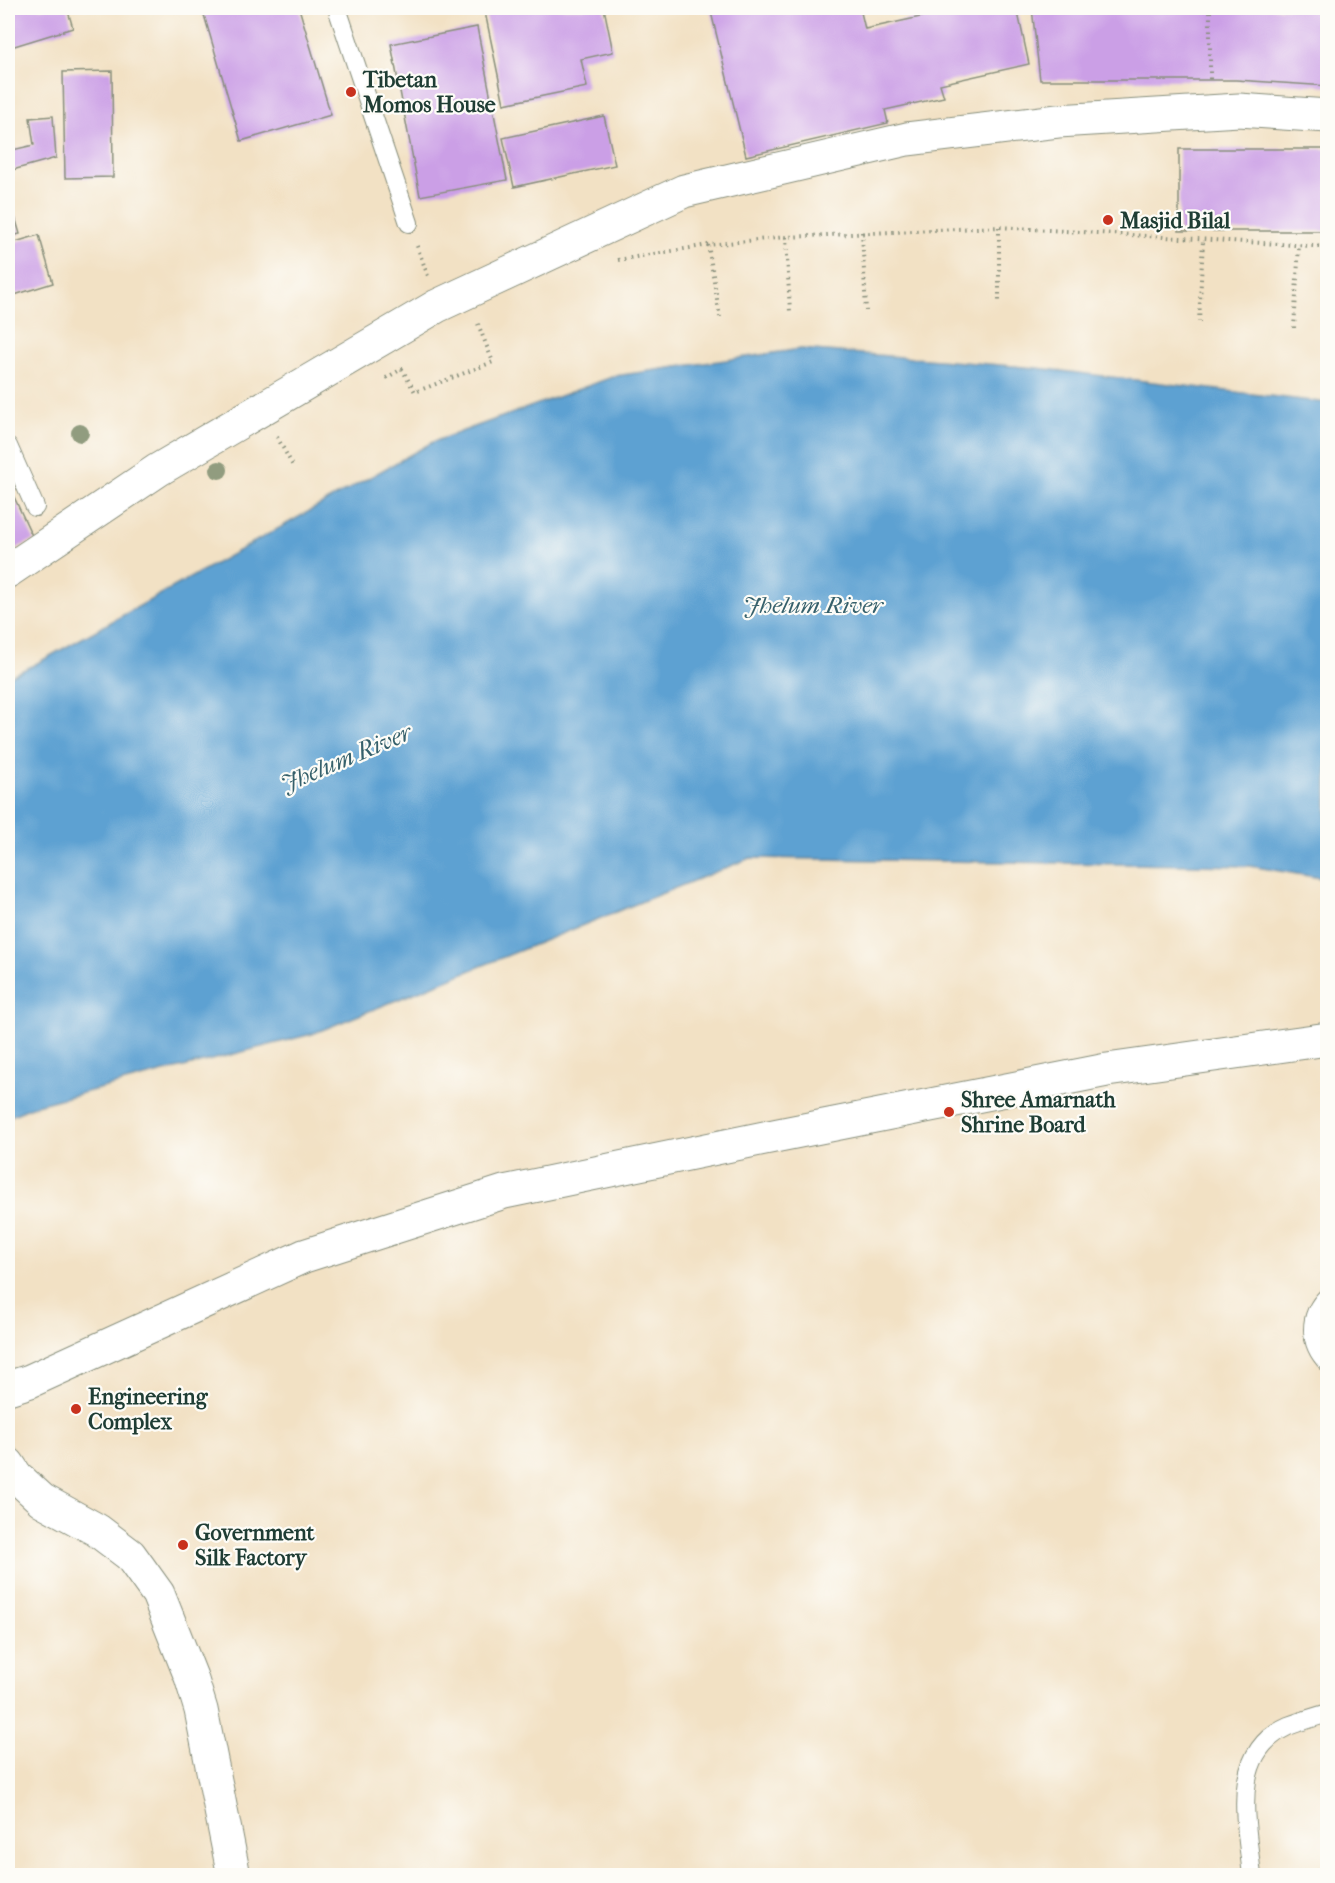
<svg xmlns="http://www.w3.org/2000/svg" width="1335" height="1883" font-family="'IM FELL French Canon',serif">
<rect width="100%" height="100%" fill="#fdfcf7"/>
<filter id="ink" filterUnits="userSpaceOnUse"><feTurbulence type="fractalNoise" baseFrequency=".0167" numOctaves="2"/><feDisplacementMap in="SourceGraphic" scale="12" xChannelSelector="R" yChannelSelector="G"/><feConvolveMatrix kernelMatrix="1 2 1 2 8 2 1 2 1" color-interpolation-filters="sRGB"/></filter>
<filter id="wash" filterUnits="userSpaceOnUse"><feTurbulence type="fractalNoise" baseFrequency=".008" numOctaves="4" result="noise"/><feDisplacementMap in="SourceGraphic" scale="24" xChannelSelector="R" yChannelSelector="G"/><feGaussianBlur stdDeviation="1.35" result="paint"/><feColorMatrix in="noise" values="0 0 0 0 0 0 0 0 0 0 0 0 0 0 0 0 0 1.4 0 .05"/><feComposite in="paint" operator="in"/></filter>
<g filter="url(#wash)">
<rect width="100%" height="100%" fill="#f2e1c4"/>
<path fill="#5da1d2" stroke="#3e6f83" stroke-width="1.5" d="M801,349L1037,368L1327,403V879L1250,866L750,858L312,1034L36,1105L8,1117V677L34,665L433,442L615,376Z"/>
<g id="blocks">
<path fill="#cb9fe6" d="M8,8H67L73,28L8,48Z
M202,8H299L331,115L241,141Z
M510,8H604L613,52L581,59L587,87L504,104L485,12Z
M710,8H860L865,29L925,16L923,8H1017L1029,64L940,84L944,97L885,110L888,123L746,156Z
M1032,8H1328V86L1236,80H1040Z
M477,27L507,180L420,196L391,44Z
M112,71L113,177L65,178L63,72Z
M53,116L56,158L9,171L8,151L34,145L30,118Z
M604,116L615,165L514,187L503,138Z
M1179,149H1328V231H1179Z
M8,193L20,234L8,237Z
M39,235L53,283L8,297V244Z
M8,484L34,540L8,552Z"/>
</g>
</g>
<g filter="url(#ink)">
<use href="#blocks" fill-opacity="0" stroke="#888f7c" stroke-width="1.5"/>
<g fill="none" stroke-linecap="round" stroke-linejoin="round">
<defs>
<path id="service" d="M337,8L409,223
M8,446L35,507
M1328,1296C1308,1315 1308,1343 1328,1363
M1252,1876C1247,1824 1228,1753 1288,1726C1301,1721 1315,1717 1328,1713"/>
<path id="minor" d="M8,571L158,470L437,306L684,191L907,139L1058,121L1239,110L1328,116
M8,1464L16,1476L42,1500L97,1530L130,1555L158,1594L191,1677L201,1710L234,1876"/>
<path id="secondary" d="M8,1388L30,1381L304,1256L504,1192L779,1135L1107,1070L1328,1039"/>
</defs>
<use href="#service" stroke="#888f7c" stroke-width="20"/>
<use href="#minor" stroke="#888f7c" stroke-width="35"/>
<use href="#secondary" stroke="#888f7c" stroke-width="35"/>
<path stroke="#888f7c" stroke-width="4" stroke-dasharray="1.5 4.5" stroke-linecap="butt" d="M1210,79V8
M999,227V305
M862,232L866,311
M786,237L790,312
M708,245L720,317
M417,246L428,276
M618,260L708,245L786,237L999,227L1328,247
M1199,322L1203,240
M1294,328L1299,244
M386,378L402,369L415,392L493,362L478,324
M277,437L293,466"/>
<use href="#service" stroke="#fff" stroke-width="18"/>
<use href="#minor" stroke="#fff" stroke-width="33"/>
<use href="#secondary" stroke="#fff" stroke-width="33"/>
</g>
<g fill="#919c7f">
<circle cx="80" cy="433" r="9"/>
<circle cx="219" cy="470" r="9"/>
</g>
</g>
<g fill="#c8321e" stroke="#fdfcf7" stroke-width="2">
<circle cx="351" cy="92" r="6"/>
<circle cx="1108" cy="220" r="6"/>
<circle cx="949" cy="1112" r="6"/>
<circle cx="76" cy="1409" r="6"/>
<circle cx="183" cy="1545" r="6"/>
</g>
<g text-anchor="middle" stroke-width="4.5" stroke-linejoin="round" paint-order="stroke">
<g font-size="22" font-weight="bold" fill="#1f3d34" stroke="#fdfcf7" text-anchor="start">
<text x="363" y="87">Tibetan<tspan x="363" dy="25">Momos House</tspan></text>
<text x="1120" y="228">Masjid Bilal</text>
<text x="961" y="1107">Shree Amarnath<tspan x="961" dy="25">Shrine Board</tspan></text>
<text x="88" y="1404">Engineering<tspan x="88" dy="25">Complex</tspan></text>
<text x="195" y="1540">Government<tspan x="195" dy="25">Silk Factory</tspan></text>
</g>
<g font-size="24" font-style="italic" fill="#35606b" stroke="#fdfcf7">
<text x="813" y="613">Jhelum River</text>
<text transform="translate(346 758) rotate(-23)" y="8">Jhelum River</text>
</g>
</g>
<rect width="1335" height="1883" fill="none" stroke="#fdfcf7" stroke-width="30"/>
</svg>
